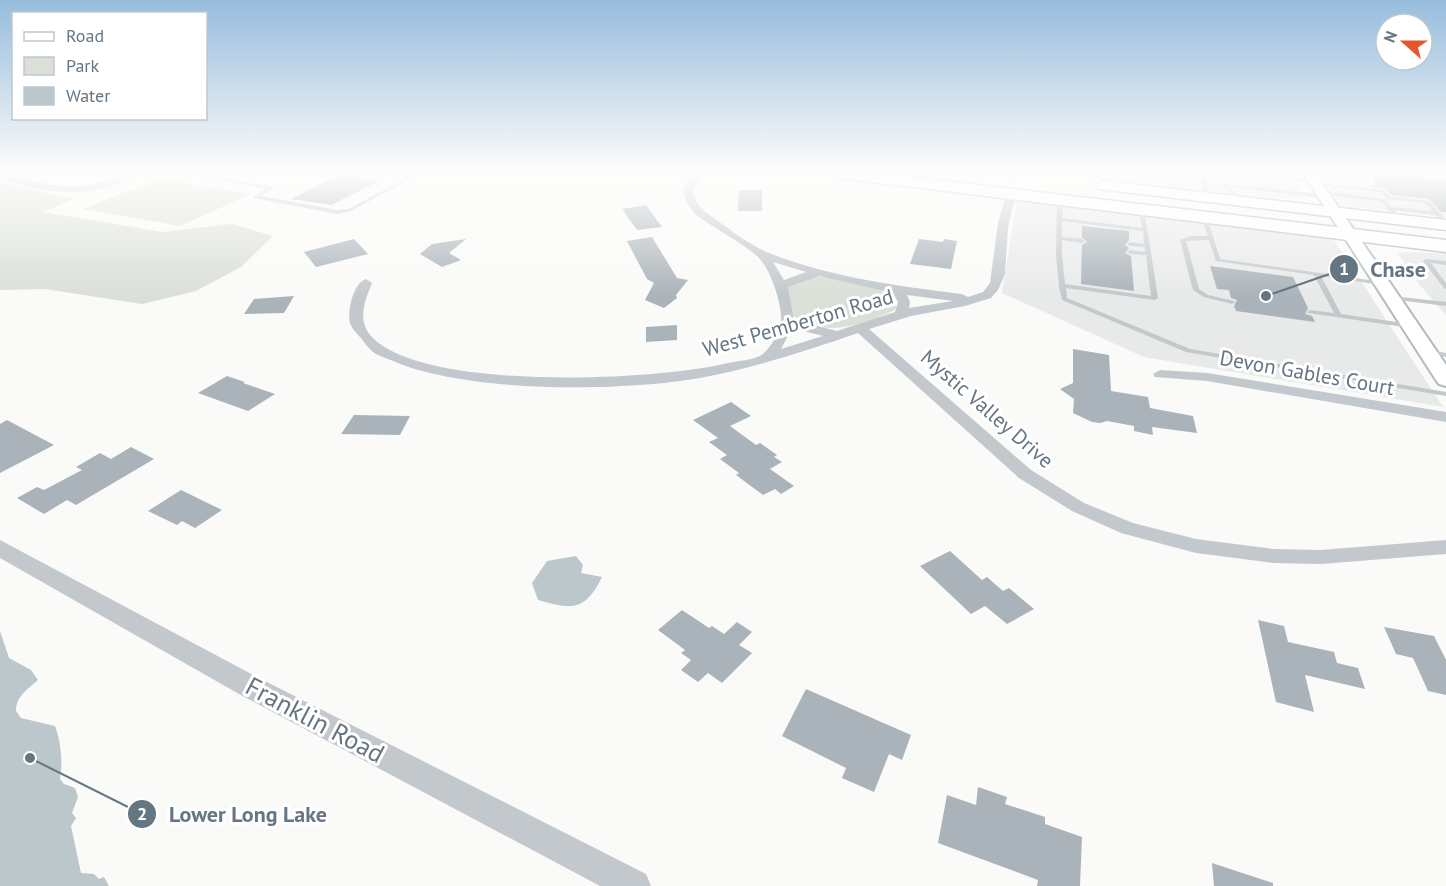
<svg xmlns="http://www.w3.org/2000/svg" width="1446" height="886" font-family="'PT Sans',sans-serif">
<rect width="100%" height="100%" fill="#fafaf8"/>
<path fill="#e8e9e9" d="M1047,173H1288L1303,198H1277Z
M1320,173H1446V217L1341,206Z
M1017,200L1334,240L1443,407L1144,357L1002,293Z
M1397,252L1446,253V315L1419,284Z"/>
<path fill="#dadfd7" d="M159,179L251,194L180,226L83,209Z
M0,182L74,199L42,212L162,232L232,224L273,236L241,267L196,291L142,304L45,289L0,290Z
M813,276C830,277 900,285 896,309C866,325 821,339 793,315L788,288L790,285Z"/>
<path fill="#bbc7cb" d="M576,556L583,565L581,573L602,577C585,611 573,610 538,600L532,583L547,561Z
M0,631L9,658L31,670L38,680C27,690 16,696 16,711L21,718L55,726C61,742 63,762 60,779L64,784L75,788L78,797L72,813L76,818L71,826L81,873L94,874L99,879L104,877L109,886H0Z"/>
<path fill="#aab3b9" d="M340,173H362L361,178L379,181L331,205L291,199L339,175Z
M1374,173H1397L1401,176L1446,180V212H1441L1429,199L1392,195L1384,188L1374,187Z
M739,190H762V211H738Z
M646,205L662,227L637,230L622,209Z
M1082,226L1129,231V240L1125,245L1129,248L1125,253L1131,256L1134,291L1081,284L1082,245L1087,242L1082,237Z
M652,237L677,278L688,280L676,295L677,298L664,308L645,300L654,283L647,279L627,241Z
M354,239L368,254L316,267L304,252Z
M466,239L449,253L461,260L442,267L420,254L432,244Z
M919,239L943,242L944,239L957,241L951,269L910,264Z
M1210,266L1293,277L1308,308L1305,314L1312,316L1315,322L1236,311L1234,306L1237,300L1231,298L1229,290L1217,289Z
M294,296L284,313L244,314L254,299Z
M677,325V340L646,342V327Z
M1073,349L1109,355L1111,391L1148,397L1150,408L1193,416L1197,433L1152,427L1153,435L1134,431V426L1107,421L1100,423L1092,422L1073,413L1074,399L1060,389L1073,383Z
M227,376L245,382L243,383L275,394L248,411L198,393Z
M731,402L751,416L730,426L756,445L760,443L777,455L774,457L782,462L770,469L794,486L781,494L775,489L763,495L736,475L739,473L720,459L727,455L709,442L718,438L693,420Z
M354,415L410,416L400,435L341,434Z
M7,420L54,445L0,473V424Z
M131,447L154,459L76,505L67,500L44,514L17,498L37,487L44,490L82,470L76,467L100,453L111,459Z
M181,490L222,510L195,528L182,521L177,525L148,511Z
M950,551L982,580L987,577L1003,591L1009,588L1034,609L1007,624L985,606L971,614L920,566Z
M682,610L709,628L712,626L724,634L737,622L752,632L739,645L752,653L722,683L708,673L698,682L681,670L691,660L681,653L685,650L658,630Z
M1258,620L1284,626L1288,642L1334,652L1337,663L1358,668L1365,689L1305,675L1314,712L1276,702Z
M1384,627L1434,636L1446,660V695L1428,691L1413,658L1396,654Z
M806,689L911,735L902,760L889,754L874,792L842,778L846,768L782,736Z
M978,787L1007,797L1005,804L1045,817V824L1082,837L1080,886H1037L1038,880L938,843L947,795L976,805Z
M1212,863L1273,883V886H1214Z"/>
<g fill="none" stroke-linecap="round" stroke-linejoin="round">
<defs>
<path id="secondary" d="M1303,173H1315L1446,365V386L1439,384L1436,380Z"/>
<path id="trunk" d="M830,173H875L1446,240V252L838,178Z
M1104,181L1446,220V230L1098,189L1096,186L1098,183Z"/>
</defs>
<use href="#secondary" stroke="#b3babf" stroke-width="4"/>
<use href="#trunk" stroke="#b4b9bd" stroke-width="3"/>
<path fill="#c3c8cc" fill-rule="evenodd" d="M185,173C198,173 211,177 224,178C232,179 240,173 248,173L233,180L273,187V189L261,196L337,210L348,209L416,173H421L351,211L337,214L254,198V196L266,189L187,174Z
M1108,173H1112L1113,188L1109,187Z
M1200,173H1204L1210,199L1205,198Z
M1218,173H1239L1316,181L1318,183L1383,190L1391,197L1429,201L1446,220V225L1435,215L1394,210L1403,220L1400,222L1398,221L1381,201L1325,195L1327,196L1324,198L1229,187L1234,192L1239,201L1236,203L1233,201L1230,193L1222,186V184L1322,194L1321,193L1323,192L1353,195V193H1355L1359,196L1385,199L1391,207L1432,211L1425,203L1387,199L1381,192L1317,185L1315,183L1227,174L1222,175L1218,178L1216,177Z
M1399,173L1446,176V178L1401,174Z
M1060,197L1063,199L1062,218L1142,228L1139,209L1144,208L1158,298L1155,300L1066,288L1067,298L1190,349L1446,392V396L1186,352L1062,300L1059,286L1058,285L1059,284L1056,255L1057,199ZM1062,221L1143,231L1144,244L1130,242L1127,244L1130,246L1145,247V252L1130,250L1127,252L1130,254L1146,255L1151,296L1065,284L1062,255V240L1082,243L1085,241L1082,239L1062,237Z
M1204,215L1207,217L1220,259L1383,282L1384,283L1381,285L1321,276L1341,314L1411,324L1414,326L1411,328L1308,313L1307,312L1310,310L1334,313L1314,275L1216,261L1209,240L1186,241L1199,289L1208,295L1234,301L1235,302L1232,304L1204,297L1193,290L1180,240L1190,236H1208L1201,217Z
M1426,259L1446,261V265L1431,263L1446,283V289L1444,288L1423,261Z
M1392,296L1446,302V306L1390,299L1389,298Z
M1429,350L1446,353V357L1427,353L1425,352Z"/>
<path fill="#c3c8cc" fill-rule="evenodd" d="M0,173C29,177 50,189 82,186C103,185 120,172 141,173C135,178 127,180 120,183C80,198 39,193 0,178Z
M691,173H701L693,192L697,203L704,211C723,224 748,245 769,253C830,277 897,286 962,294L968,297L983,292L990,283L998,223L1007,192H1015L1016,194L1008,227L1005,274L998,290L991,298L965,306L911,316L869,329L1031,470L1084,503L1133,523L1196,539L1273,549L1321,550L1446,540V554L1321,564L1273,563L1196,553L1121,533L1072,511L1019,478L858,333C806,351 754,368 700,378C620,392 467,393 393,361C387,358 378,356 373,352C368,348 364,342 361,338C357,334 352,329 350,323C347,312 353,283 366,279L372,283C361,309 356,329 383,346C448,389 653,381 728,363C738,361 755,360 763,354C770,348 780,332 781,323C783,305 770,267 757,256C739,241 716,229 696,215L687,204L683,192ZM773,262L806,272L784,280ZM819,276L893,293L898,302L895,312L837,331L794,320L788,287ZM907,295L953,301L909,308L910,302ZM792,328L823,336L781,349Z
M1007,173H1017L1011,178L1008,177Z
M1160,370L1207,373L1446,412V422L1207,381L1155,377L1153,374Z"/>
<path fill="#c3c8cc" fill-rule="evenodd" d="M0,540L259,678L646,874L651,886H600L239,694L0,558Z"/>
<use href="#secondary" fill="#fff" fill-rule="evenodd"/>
<use href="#trunk" fill="#fff" fill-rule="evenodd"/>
</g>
<linearGradient id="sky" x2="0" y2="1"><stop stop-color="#96bcdc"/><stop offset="0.58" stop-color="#fdfdfc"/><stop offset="1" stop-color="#fdfdfc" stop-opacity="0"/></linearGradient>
<rect width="1446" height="297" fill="url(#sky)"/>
<g text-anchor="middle" stroke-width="6" stroke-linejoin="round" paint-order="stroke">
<g font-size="21" fill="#657683" stroke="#fff">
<text transform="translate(798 323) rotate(-16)" y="7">West Pemberton Road</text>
<text transform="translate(1307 373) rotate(10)" y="7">Devon Gables Court</text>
<text transform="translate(987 409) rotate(41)" y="7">Mystic Valley Drive</text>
</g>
<g font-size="26" fill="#657683" stroke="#fff">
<text transform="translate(315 720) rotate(28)" y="9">Franklin Road</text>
</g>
</g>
<path fill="none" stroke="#657683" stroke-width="2" d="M1266 296L1344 269M30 758L142 814"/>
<g fill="#657683" stroke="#fff" stroke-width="2">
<circle cx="1266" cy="296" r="6"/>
<circle cx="30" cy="758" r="6"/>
<circle cx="1344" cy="269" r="15"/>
<circle cx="142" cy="814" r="15"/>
</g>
<g font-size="18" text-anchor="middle" font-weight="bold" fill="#fff">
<text x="1344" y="275">1</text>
<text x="142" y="820">2</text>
</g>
<g font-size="22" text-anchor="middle" font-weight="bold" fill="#657683" stroke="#fff" stroke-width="6" stroke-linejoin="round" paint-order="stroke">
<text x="1398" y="277">Chase</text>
<text x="248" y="822">Lower Long Lake</text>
</g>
<rect x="12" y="12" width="195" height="108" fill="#ffffff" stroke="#c1c8cd" stroke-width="1.5"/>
<rect x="24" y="32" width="30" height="9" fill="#ffffff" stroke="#c1c8cd" stroke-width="1.5"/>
<text x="66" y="42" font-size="18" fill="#657683">Road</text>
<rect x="24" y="57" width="30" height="18" fill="#dadfd7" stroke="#c1c8cd" stroke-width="1.5"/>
<text x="66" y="72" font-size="18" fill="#657683">Park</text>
<rect x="24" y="87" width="30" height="18" fill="#bbc7cb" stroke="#c1c8cd" stroke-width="1.5"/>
<text x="66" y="102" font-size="18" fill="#657683">Water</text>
<g transform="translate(1404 42) rotate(291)"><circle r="28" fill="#ffffff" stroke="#c1c8cd" stroke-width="1.5"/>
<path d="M0-4.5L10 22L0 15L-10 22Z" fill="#e4572e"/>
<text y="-9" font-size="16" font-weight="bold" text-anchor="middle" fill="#657683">N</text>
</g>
</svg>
